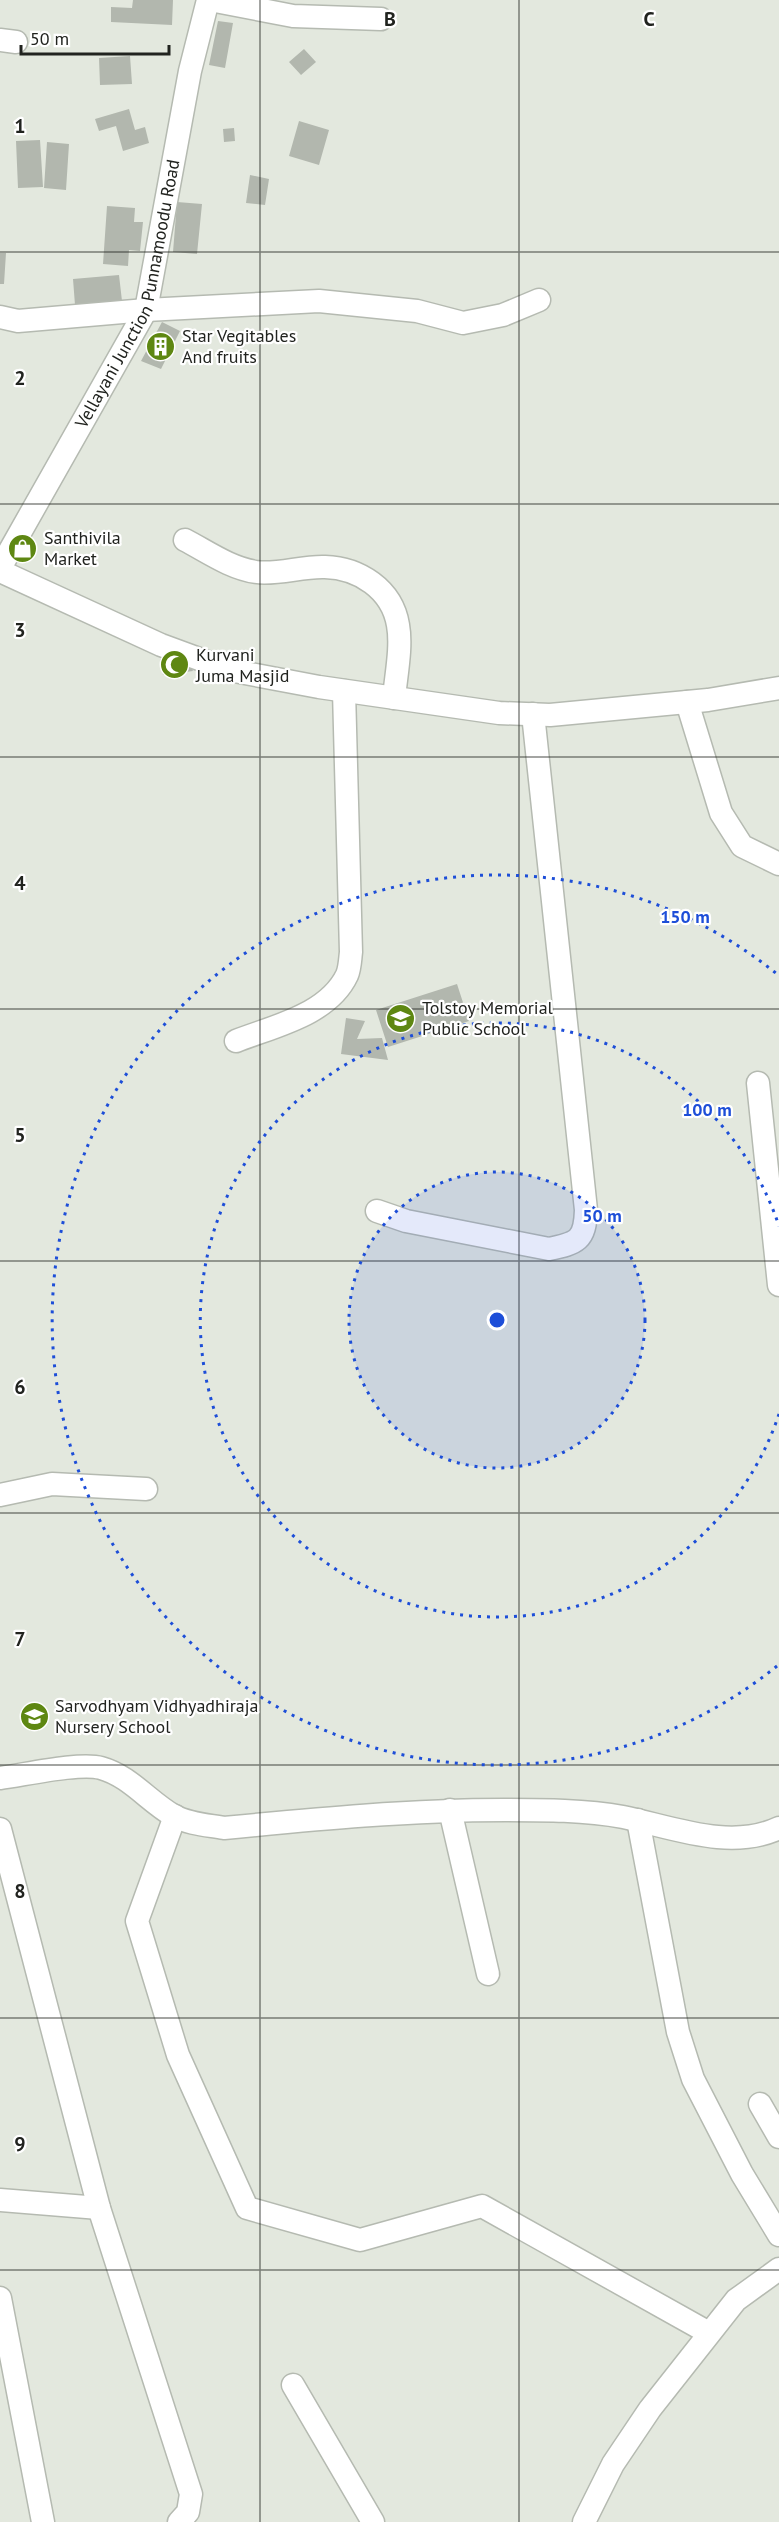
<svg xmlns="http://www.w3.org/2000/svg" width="779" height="2522" font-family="'PT Sans',sans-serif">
<rect width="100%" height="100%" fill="#e3e8de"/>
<path fill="#b2b7ae" d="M133,0H173L172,25L111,22V7L132,8Z
M218,21L233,23L225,68L209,65Z
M304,49L316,62L301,75L289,62Z
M130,56L132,84L100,85L99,58Z
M129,109L135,130L145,127L149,143L123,151L116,126L99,131L95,119Z
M299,121L329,130L319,165L289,156Z
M234,128L235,141L224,142L223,129Z
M40,140L43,187L18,188L16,141Z
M47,142L69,144L66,190L44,188Z
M250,175L269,179L265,205L246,203Z
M177,202L202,204L197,254L173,252Z
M107,206L135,208L134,222H143L140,251L129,250L128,266L103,264Z
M0,253H6L4,284H0Z
M119,275L122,301L75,305L73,279Z
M162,322L180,331L161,369L141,361Z
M186,657L193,671L163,675L160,659Z
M457,984L469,1021L388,1047L376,1010Z
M346,1018L365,1021L357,1039L382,1038L388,1060L341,1054Z"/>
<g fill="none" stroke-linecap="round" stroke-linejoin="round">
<defs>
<g id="minor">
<path d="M210,0L293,16L381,19"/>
<path d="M0,40L16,42"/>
<path d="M0,317L18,321L146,310L319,301L417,311L463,323L503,315L539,300"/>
<path d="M185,540C208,552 230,568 256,572C278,575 302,566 325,567C359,568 392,589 398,625C402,647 396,675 394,698"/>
<path id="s1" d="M0,568L146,310L190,71L208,0"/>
<path d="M0,571L161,645L229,670L319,687L499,713L550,715L708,700L779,688"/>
<path d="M687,702L721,813L742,846L779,864"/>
<path d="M236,1041C274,1026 328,1015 347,975C350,968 350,960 351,952L344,691"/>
<path d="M758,1083L779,1285"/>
<path d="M377,1211L406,1221L549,1249C577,1243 585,1241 586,1210L533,714"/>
<path d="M0,1495L52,1484L146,1489"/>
<path d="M0,1778C24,1775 80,1762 101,1768C130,1776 149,1802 174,1816C189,1824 207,1825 224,1828C317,1819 411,1810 505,1810C544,1810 585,1810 623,1817C672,1827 730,1851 779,1828"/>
<path d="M450,1810L488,1974"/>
<path d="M175,1816L137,1921L178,2055L247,2208L360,2240L482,2206L709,2333"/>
<path d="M638,1820L678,2032L693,2079L742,2174L779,2235"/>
<path d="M0,1829L99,2208L191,2494L188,2512L179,2522"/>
<path d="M760,2104L779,2137"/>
<path d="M0,2200L99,2208"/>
<path d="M0,2298L43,2522"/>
<path d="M293,2385L373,2522"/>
<path d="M584,2522L613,2464L650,2409L736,2300L779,2269"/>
</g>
</defs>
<use href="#minor" stroke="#b5bab1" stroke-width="25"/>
<use href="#minor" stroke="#fff" stroke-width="22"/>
</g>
<path fill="none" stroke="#21231f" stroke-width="1.5" stroke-opacity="0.55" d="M260,0V2522M519,0V2522M0,252H779M0,504H779M0,757H779M0,1009H779M0,1261H779M0,1513H779M0,1765H779M0,2018H779M0,2270H779"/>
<circle cx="497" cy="1320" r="148" fill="#1d4ed8" fill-opacity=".12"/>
<g fill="none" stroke="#1d4ed8" stroke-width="3" stroke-dasharray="3 6">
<circle cx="497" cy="1320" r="148"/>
<path d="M779 1414A297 297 0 1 1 779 1226"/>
<path d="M777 1666A445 445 0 1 1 777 974"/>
</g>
<defs>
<symbol id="building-disc" viewBox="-11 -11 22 22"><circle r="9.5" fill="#5e8712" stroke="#fff"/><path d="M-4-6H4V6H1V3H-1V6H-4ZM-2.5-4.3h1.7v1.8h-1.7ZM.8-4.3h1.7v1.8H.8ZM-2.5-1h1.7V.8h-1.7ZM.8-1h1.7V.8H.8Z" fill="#fff"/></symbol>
<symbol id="shop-disc" viewBox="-11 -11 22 22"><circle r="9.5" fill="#5e8712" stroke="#fff"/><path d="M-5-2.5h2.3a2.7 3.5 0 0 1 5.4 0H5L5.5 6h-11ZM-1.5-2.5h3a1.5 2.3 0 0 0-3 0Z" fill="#fff"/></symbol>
<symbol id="mosque-disc" viewBox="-11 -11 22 22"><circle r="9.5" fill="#5e8712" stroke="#fff"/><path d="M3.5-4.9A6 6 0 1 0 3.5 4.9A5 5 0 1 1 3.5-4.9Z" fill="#fff"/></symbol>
<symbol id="school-disc" viewBox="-11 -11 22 22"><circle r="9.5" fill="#5e8712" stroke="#fff"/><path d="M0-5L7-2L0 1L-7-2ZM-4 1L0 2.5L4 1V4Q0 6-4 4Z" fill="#fff"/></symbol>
</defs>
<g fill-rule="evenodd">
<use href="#building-disc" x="144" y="330" width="33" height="33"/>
<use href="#shop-disc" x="6" y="532" width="33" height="33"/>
<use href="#mosque-disc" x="158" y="648" width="33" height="33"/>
<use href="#school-disc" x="384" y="1002" width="33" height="33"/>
<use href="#school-disc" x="18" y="1700" width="33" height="33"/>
</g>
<g text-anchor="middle" stroke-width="4.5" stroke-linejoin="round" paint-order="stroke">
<g font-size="18" fill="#21231f" stroke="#fff">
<text dy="6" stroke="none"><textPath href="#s1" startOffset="306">Vellayani Junction Punnamoodu Road</textPath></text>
</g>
<g font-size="18" fill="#21231f" stroke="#fff" text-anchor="start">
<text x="182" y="342">Star Vegitables<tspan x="182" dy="21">And fruits</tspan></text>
<text x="44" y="544">Santhivila<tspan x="44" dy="21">Market</tspan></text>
<text x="196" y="661">Kurvani<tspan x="196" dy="21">Juma Masjid</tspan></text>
<text x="422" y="1014">Tolstoy Memorial<tspan x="422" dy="21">Public School</tspan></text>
<text x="55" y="1712">Sarvodhyam Vidhyadhiraja<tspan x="55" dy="21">Nursery School</tspan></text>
</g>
</g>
<g font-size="20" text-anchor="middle" font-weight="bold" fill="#21231f" stroke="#fff" stroke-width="4.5" stroke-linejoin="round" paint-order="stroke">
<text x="390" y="26">B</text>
<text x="649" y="26">C</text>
<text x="20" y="133">1</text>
<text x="20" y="385">2</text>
<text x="20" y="637">3</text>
<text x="20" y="890">4</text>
<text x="20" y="1142">5</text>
<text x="20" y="1394">6</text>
<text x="20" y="1646">7</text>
<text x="20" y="1898">8</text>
<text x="20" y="2151">9</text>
</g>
<circle cx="497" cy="1320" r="9" fill="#1d4ed8" stroke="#fff" stroke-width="3"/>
<g font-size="18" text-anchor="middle" font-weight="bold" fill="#1d4ed8" stroke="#fff" stroke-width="4.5" stroke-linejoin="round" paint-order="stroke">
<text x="685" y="923">150 m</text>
<text x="707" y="1116">100 m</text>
<text x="602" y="1222">50 m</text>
</g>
<path d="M21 45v9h148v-9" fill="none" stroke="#21231f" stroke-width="3"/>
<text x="30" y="45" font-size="18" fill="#21231f" stroke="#ffffff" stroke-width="4.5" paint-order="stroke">50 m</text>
</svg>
